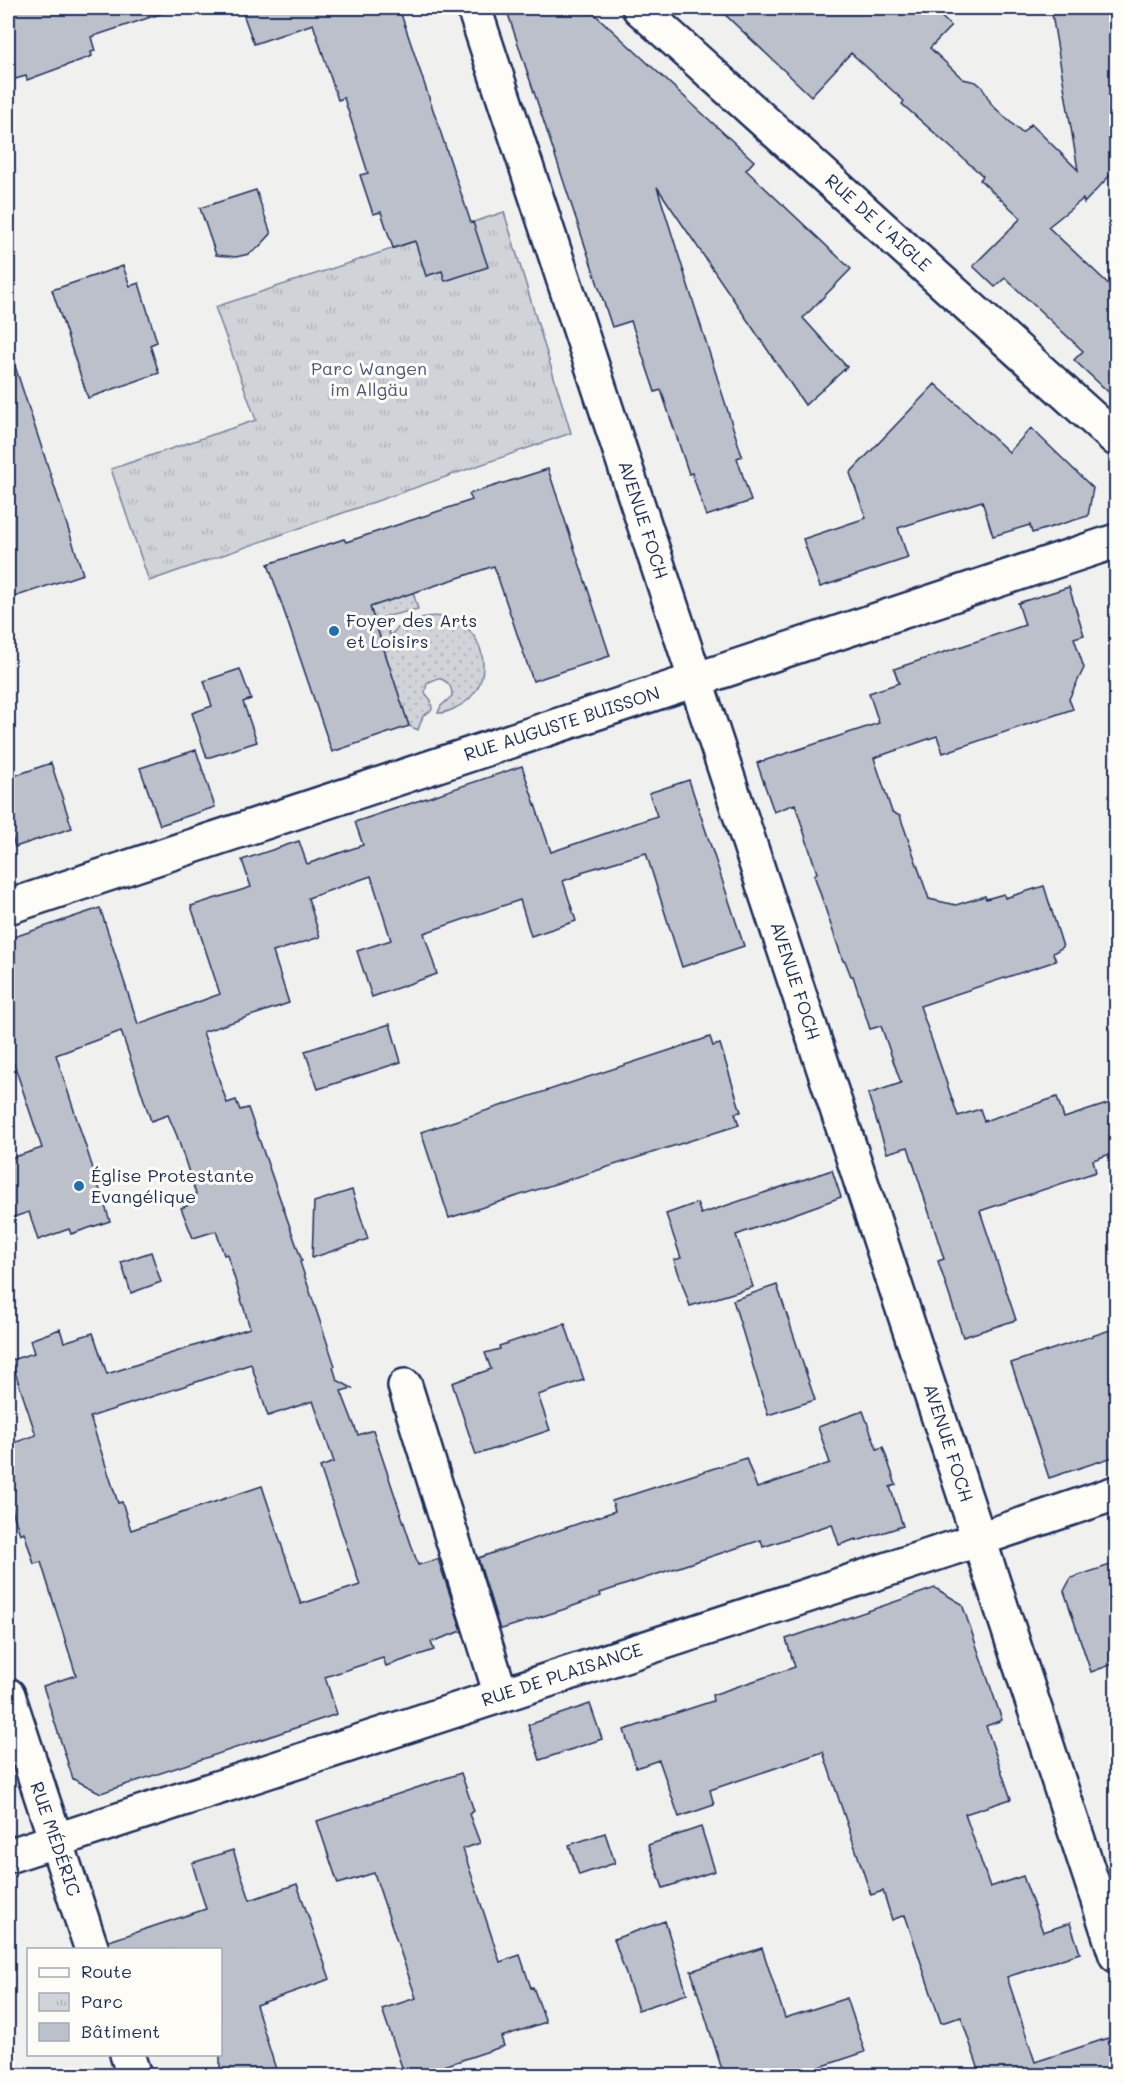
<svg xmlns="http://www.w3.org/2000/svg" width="1124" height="2083" font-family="Mali,sans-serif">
<defs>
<pattern id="grass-dots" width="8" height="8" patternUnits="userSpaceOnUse" patternTransform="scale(1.5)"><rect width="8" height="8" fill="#d0d3d8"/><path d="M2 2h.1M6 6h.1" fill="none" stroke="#b2b5bc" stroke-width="1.8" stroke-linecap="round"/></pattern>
<pattern id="park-tufts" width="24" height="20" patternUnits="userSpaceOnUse" patternTransform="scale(1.5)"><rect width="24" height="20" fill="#d0d3d8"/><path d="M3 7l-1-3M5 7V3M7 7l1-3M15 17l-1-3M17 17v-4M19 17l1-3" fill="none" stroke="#b2b5bc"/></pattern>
</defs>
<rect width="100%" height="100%" fill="#f0f0ee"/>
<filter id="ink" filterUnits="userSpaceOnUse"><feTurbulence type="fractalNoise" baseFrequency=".0167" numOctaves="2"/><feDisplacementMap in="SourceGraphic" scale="12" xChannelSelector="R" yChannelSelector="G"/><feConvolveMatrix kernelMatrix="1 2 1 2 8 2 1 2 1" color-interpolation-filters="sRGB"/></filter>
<g filter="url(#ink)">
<path fill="url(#grass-dots)" stroke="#76819b" stroke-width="1.5" d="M413,592L418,609L384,617L390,636C405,615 446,609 466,627C488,648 489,681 467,701C460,706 446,714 438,713L441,706L452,696C452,686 448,681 438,678L427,683L425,693L431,700L432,710L423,716L418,730L409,726L370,607Z"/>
<path fill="url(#park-tufts)" stroke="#76819b" stroke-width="1.5" d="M504,212L571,433L149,581L111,469L256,420L215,307Z"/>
<path fill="#bbc0ca" stroke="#1b2f5e" stroke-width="1.5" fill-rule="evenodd" d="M8,8H162L163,13L91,37L95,51L91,52L92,56L27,80L26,76L8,81Z
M241,8H399L471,223L473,222L488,267L445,281L442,271L426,276L415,241L393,248L381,212L373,214L360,175L368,173L344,98L338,100L313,24L254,44Z
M506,8H588L754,161L746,170L851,269L803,318L847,367L805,405L657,187L742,456L737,458L751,501L706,516L692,473L689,474L661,390L655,392L631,321L612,327Z
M718,8H932L951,26L930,48L963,79L976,82L982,87L992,105L1022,133L1031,124L1078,170L1051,8H1116V169L1084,203L1083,199L1048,227L1116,291V399L1074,360L1083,351L1005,278L995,287L973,266L1021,218L980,180L983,176L902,104L904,101L851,53L811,96Z
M256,190L271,234L258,248L249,254L236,257L216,255L200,208Z
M123,266L130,286L139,283L157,342L150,345L159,373L88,398L52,290Z
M14,363L83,574L8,599V364Z
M935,384L1009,452L1031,428L1093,488L1088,516L1032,533L1030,525L993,536L982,501L898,528L908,558L820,587L803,539L866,518L850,473Z
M548,469L610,656L533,681L494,566L370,607L409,726L332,752L268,564L344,539L346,542L472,500L469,494Z
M1069,587L1084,635L1074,638L1084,668L1069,699L1073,709L943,753L937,736L874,758L892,812L900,816L929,899L956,905L985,896L986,899L1004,894L1005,898L1044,886L1063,947L1053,953L1056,961L920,1006L958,1116L980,1109L984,1121L1057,1097L1064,1118L1116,1101V1152L1093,1160L1096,1172L980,1211L1016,1320L963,1337L938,1261L944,1259L908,1147L887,1153L868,1094L901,1083L881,1026L870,1029L853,976H851L845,961H843L814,875L817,873L795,804L774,812L757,763L879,723L869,693L899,683L894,669L1025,625L1018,603Z
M240,669L251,699L243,702L257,742L207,758L192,713L212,706L204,681Z
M196,750L215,807L160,825L140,768Z
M51,763L72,828L15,847L8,823V778Z
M522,766L551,852L657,816L649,793L689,780L744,946L682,967L646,853L581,872L582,874L563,881L576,921L531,936L520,900L424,933L437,974L372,997L357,951L391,940L371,876L308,898L320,937L273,952L289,1003L203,1032L227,1103L236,1100L240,1110L248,1108L302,1261L300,1262L335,1366L333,1367L337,1380L352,1388L341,1391L358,1435L373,1430L418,1565L438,1559L462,1631L431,1642L434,1650L386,1666L383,1658L325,1677L337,1714L101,1793L73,1779L43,1686L76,1675L41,1562L34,1564L24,1532L20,1534L8,1498V1445L36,1435L11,1360L34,1353L30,1340L60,1329L64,1342L93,1333L107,1374L250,1328L227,1254L224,1255L216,1231L193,1238L181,1208L189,1205L187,1197L196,1194L177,1136L168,1115L151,1121L121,1031L56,1055L110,1221L71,1234L69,1229L38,1240L29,1212L8,1219V1159L42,1148L14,1064L8,1066V939L100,908L138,1024L220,994L191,906L251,887L242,860L299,841L307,864L363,845L355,822ZM251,1364L268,1416L313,1401L334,1462L320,1467L360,1585L301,1604L262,1486L131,1530L122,1502L118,1503L90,1417Z
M390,1024L401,1062L318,1089L305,1051Z
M710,1037L713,1046L720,1044L741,1112L735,1113L739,1125L449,1218L421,1132Z
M832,1170L841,1197L736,1235L753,1287L690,1306L674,1260L681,1258L666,1214L697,1203L701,1214Z
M352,1190L368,1239L312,1258L314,1202Z
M151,1252L161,1282L131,1293L121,1262Z
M777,1285L815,1400L768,1415L733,1300Z
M565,1324L584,1380L538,1395L550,1430L476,1455L452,1383L491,1369L485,1353L500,1349L499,1346Z
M1116,1328V1456L1049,1478L1011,1363Z
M863,1411L877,1449L883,1447L896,1485L890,1487L903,1526L857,1541L856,1539L839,1545L832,1524L763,1547L761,1540L600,1593L601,1596L562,1610L502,1629L499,1627L478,1558L615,1511L612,1501L746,1458L757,1488L830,1463L818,1427Z
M1116,1563V1663L1091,1672L1064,1591L1071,1578Z
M935,1588L962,1604L1002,1720L986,1726L1011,1799L965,1814L990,1887L1023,1876L1043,1932L1070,1923L1080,1953L1007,1977L1035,2062L1108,2038L1116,2063V2076H981L961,2017L941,2023L905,1915L892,1920L883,1891L871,1895L823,1752L710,1790L714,1805L679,1817L659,1760L636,1768L624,1730L713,1701L712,1695L795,1667L786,1639Z
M590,1704L602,1739L540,1760L528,1725Z
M461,1773L474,1811L469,1814L480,1843L463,1849L500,1962L520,1955L531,1988L533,1987L546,2022L501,2037L504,2046L450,2064L412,2076H405L382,2009L416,1998L374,1873L338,1884L317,1821Z
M701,1827L715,1871L663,1888L648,1845Z
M605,1833L615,1863L579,1875L569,1845Z
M233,1850L250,1900L297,1884L330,1979L256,2005L278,2076H220V1950H110L109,1941L206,1909L192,1863Z
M665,1921L687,1994L638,2010L614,1939Z
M762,1948L785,2018L847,1998L865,2052L793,2076H724L691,1971Z"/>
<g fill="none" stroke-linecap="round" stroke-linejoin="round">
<defs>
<path id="minor" d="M474,8L1116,1955
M639,8L1116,439
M8,907L1116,541
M405,1386L501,1695
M8,1695L92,1950
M8,1856L947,1550L1116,1493
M127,2054L134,2076"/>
</defs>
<use href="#minor" stroke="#1b2f5e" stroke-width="38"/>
<use href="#minor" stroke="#fdfcf7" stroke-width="33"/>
</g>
</g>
<g fill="#1f6fb2" stroke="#fdfcf7" stroke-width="2">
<circle cx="334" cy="631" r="6"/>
<circle cx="79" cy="1186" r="6"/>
</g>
<g text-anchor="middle" stroke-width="6" stroke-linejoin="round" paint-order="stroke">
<g font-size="18" fill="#1b2f5e" stroke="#fdfcf7">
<text transform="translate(878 223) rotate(42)" y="6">RUE DE L'AIGLE</text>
<text transform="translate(643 520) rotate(72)" y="6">AVENUE FOCH</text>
<text transform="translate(562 724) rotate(-18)" y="6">RUE AUGUSTE BUISSON</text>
<text transform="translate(795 981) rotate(72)" y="6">AVENUE FOCH</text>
<text transform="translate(948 1443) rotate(72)" y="6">AVENUE FOCH</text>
<text transform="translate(562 1675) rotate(-18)" y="6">RUE DE PLAISANCE</text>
<text transform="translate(55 1839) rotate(71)" y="6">RUE MÉDÉRIC</text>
</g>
<g font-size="18" fill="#48587c" stroke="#fdfcf7">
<text x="369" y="375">Parc Wangen<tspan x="369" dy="21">im Allgäu</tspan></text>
</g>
<g font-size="18" fill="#1b2f5e" stroke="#fdfcf7" text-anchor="start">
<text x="346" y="627">Foyer des Arts<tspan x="346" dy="21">et Loisirs</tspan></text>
<text x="91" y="1182">Église Protestante<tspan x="91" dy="21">Evangélique</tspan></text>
</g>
</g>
<rect width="1124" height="2083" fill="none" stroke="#fdfcf7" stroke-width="30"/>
<rect x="15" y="15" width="1094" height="2053" fill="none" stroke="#1b2f5e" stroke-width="2" filter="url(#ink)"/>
<rect x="27" y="1948" width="195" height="108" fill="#fdfcf7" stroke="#a3aaba" stroke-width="1.5"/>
<rect x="39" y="1968" width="30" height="9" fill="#fdfcf7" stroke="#a3aaba" stroke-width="1.5"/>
<text x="81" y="1978" font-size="18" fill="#1b2f5e">Route</text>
<rect x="39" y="1993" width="30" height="18" fill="url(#park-tufts)" stroke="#a3aaba" stroke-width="1.5"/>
<text x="81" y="2008" font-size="18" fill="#1b2f5e">Parc</text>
<rect x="39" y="2023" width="30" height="18" fill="#bbc0ca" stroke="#a3aaba" stroke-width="1.5"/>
<text x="81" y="2038" font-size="18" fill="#1b2f5e">Bâtiment</text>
</svg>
